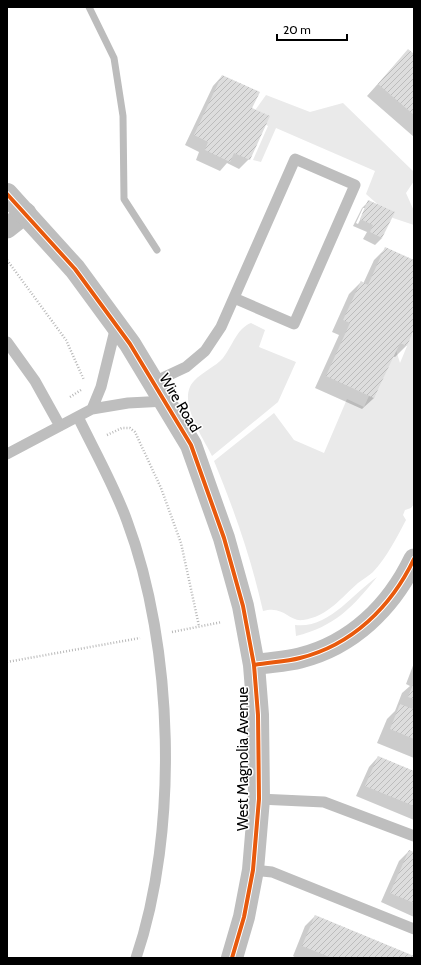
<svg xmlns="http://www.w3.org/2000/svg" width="421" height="965" font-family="Cabin,sans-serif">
<defs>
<pattern id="building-hatch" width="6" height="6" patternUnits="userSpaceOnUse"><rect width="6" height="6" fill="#ddd"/><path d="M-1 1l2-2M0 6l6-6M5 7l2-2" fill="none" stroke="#bcbcbc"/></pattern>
</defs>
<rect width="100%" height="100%" fill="#fff"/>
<path fill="#eaeaea" d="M266,95L310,112L343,103L414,172V181L406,193L414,211V225L393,218L366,194L375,171L276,128L261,162L253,160L268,126L251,116Z
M251,323L265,330L259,347L296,362L278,402L212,456C203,437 176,400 194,381C202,372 215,367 223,358C232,347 237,328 251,323Z
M412,334L414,335V504L411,508L405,510L403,515L406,520C397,537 387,557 373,572C369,576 363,579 358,583C342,597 327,617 303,620C289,622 284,605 263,611C251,558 235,512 214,461L274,413L294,440L324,453L347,399L364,407L369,396L374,398L396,350L400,363Z
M377,577C353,607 334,627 296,636L295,625C329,629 352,594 377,577Z"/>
<path fill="#0003" fill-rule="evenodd" d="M408,50L414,56V137L367,96Z
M222,76L251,108L249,159L239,169L227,163L220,171L196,160L199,152L185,145L213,86Z
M369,201L382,238L375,245L363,239L367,232L353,226L362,208ZM363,208H366L358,224L356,223Z
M385,249L414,261V328L406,346L395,357L392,356L374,398L362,409L315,388L339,335L332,332L349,294L361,282L363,284L374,260Z
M414,663V758L377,743L387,719L395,711L402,693L410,686L406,684Z
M378,757L414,772V820L356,796L369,767Z
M409,851L414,853V917L381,902L399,861Z
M315,916L414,957V958H296L293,956L305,926Z"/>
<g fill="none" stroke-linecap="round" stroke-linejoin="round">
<path stroke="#bcbcbc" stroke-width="7" d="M89,7L114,58L123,116L124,199L157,250"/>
</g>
<path fill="url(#building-hatch)" d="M408,49L414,54V115L378,84Z
M222,75L260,92L252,108L270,116L250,160L234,153L230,162L205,150L208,142L194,135Z
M368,200L395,212L382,238L370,232L373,225L360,219Z
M385,247L414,260V330L407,346L400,343L374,398L326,376L350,323L343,320L361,281L368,285Z
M414,682V699L408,697Z
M400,704L413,709L414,706V739L390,729Z
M378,756L414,771V806L365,786Z
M409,850L414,852V903L390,893Z
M315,915L414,956V958H332L302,946Z"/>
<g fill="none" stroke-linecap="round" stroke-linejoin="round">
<path stroke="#b8b8b8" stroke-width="2.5" stroke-dasharray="1 2" stroke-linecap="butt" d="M7,260L66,340L84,380
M70,397L81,390
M107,435L122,428H130L135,432L161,488L181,543L199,626
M172,632L222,622
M7,662L140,638"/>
<path stroke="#bebebe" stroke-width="11" d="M7,342L35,381L60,426
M154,382L186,367L205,351L221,327L295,159L355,185L294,324L234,298
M92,409L101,387L116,326
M78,417C94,450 115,487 127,521C174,646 179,832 136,958
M7,454L92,409L128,403L166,401
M259,799L324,802L414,836
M253,870L272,872L414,929"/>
<path stroke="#bebebe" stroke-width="21" d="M7,228L26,213
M254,665C269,662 285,662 300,658C352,645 391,607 414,559"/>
<path stroke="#bebebe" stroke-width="22" d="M7,194L75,269L130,344L191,445L224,538L243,606L254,665L258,715L259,799L253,870L244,917L232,958"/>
<defs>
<path id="cycleway" d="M7,194L75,269L130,344L191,445L224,538L243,606L254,665L258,715L259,799L253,870L244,917L232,958
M254,665C269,662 285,662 300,658C352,645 391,607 414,559"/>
</defs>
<use href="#cycleway" stroke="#fff" stroke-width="6"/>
<use href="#cycleway" stroke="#e8590c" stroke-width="4"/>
</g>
<g text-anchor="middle" stroke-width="3" stroke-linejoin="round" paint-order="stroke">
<g font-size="15" fill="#000" stroke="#fff">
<text transform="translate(180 403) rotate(59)" y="5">Wire Road</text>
<text transform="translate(243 759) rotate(-90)" y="5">West Magnolia Avenue</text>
</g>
</g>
<rect width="421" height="965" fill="none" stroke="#000000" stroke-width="16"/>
<path d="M277 34v6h70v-6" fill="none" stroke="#000000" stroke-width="2"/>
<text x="283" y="34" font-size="12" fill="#000000" stroke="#ffffff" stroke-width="3" paint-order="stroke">20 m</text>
</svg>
